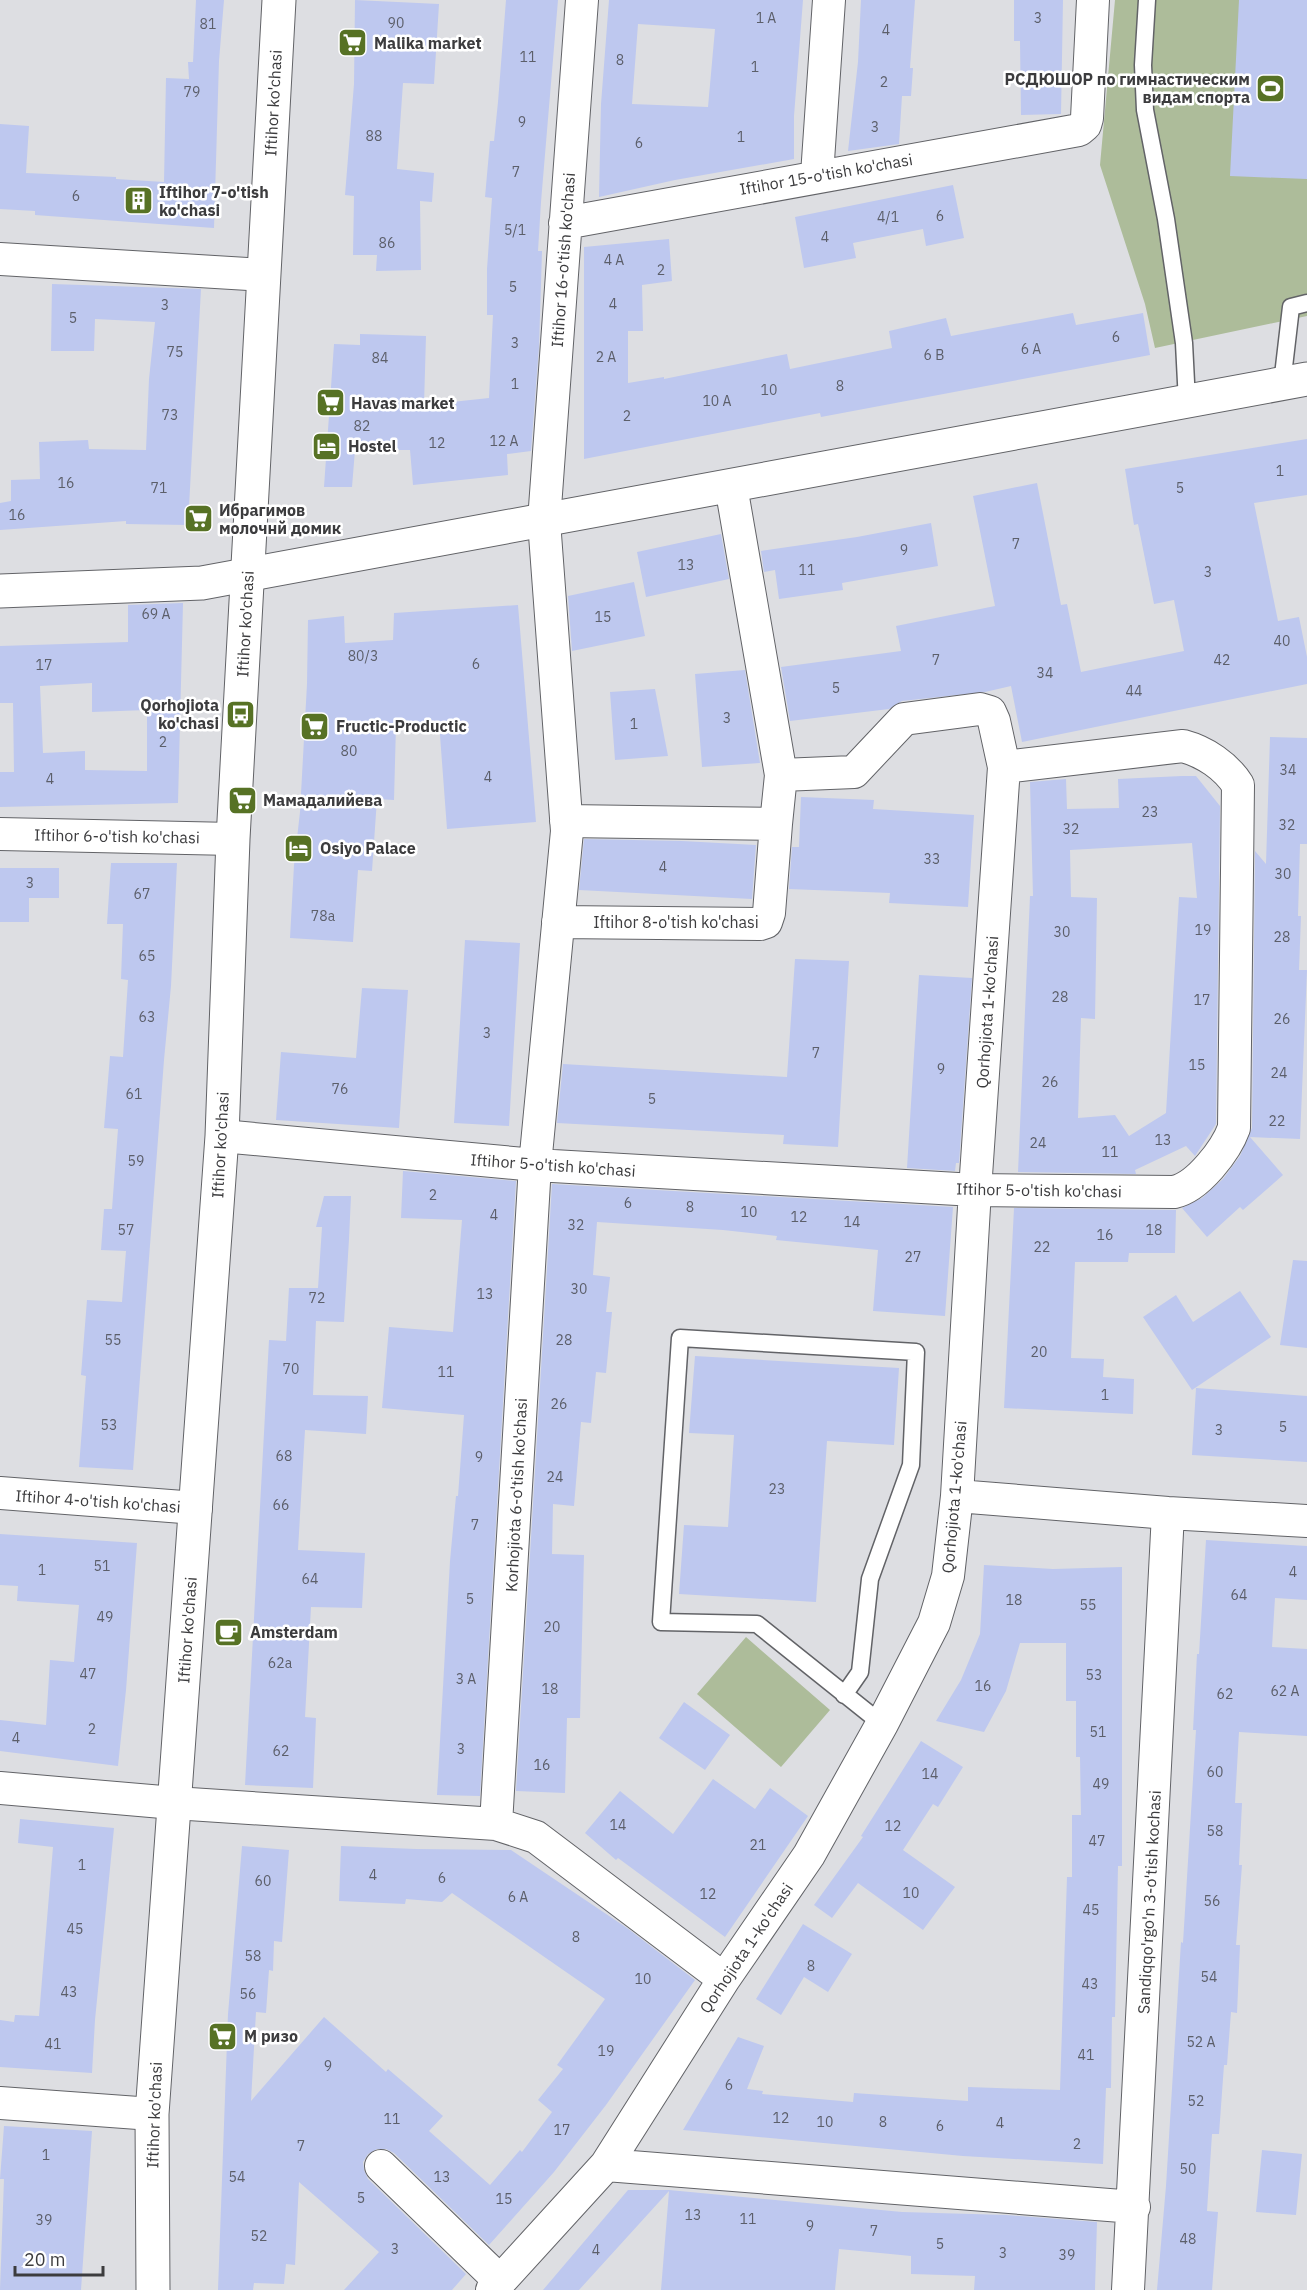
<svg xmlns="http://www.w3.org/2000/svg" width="1307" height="2290" font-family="'IBM Plex Sans',sans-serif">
<rect width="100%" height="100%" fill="#dddee2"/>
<path fill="#adbc9a" d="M1115,0H1307V316L1155,348L1145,304L1100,165Z
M746,1637L830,1710L781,1767L697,1694Z"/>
<path fill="#bec8ef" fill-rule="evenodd" d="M196,0H224L219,61L214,228L35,215V211L0,209V124L29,126L26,173L116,177V179L164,182L166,78L189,79L188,62H193Z
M355,0L439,4L434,84L403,83L397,169L434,173L432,202L420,201L421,270L376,271L377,255H353L354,196L345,195L354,84Z
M506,0H558L541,202L538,251H542L539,347L531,451L507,454L508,475L413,485L410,450H355L352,487H324L334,344L360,345V334L426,336L424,405L489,398L493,315H487V269L492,198L485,197L490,141H494L498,102Z
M609,0H803L794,116V159L675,180L599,197L601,104ZM638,24L715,29L708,107L632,104Z
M861,0H915L910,68H913L911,96H902L899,144L848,151L858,62Z
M1014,0H1063L1061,114L1021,115L1020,41H1014Z
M1239,0H1307V179L1230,176Z
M953,185L964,238L926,246L923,229L853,243L856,258L804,268L795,217Z
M669,239L672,281L642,285L643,331H628V383L664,377V379L787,354L790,369L892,348L889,331L946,318L951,336L1073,313L1076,325L1143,313L1150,355L821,417L820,413L584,459V247Z
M52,284L201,289L188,525L126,524V521L0,530V503L11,501V480L40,479L39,442L88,440L89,449L146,450L149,379L155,322L95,319L94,351H51Z
M1307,439V495L1254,503L1278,621L1299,617L1307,657V684L1022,742L1011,686L985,692L902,701L889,709L790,721L781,667L901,651L896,626L995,606L973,496L1037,483L1061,605L1067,604L1081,672L1184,651L1174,600L1154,604L1138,524L1134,525L1125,469Z
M931,523L938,566L842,583L843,590L779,599L775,570L764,572L761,551L857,537Z
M721,534L729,579L646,597L637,552Z
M634,582L645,636L572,651L568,596Z
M183,603L178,803L0,807V772H14L13,703H0V646L128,642V605ZM92,683V712L147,710V771L85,770V751L43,753L40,686Z
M518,605L536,822L447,829L439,722L396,725L394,800L377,799L372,871L358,870L353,942L290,938L294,865L300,812L307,684L308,620L344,616L345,643L393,640L394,613Z
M745,670L760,763L702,767L695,674Z
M655,689L668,756L615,760L610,692Z
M1270,737L1307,738V844H1300L1298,916H1301L1299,970H1307L1300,1139L1250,1137L1283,1175L1243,1210L1240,1207L1207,1237L1182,1208L1202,1198L1223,1179L1240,1156L1252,1128L1255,851L1266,864Z
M1182,776H1196L1220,806L1216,1124L1195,1156L1186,1146L1135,1170L1136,1174L1018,1172L1030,896H1033L1030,782L1066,779L1067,809L1119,808L1118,779ZM1192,843L1197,898L1179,897L1166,1113L1129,1136L1115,1115L1078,1118L1081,1018L1095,1019L1097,898L1071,897L1070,850Z
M801,797L874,800L873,809L974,815L968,907L889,903L890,893L789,889L792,847H799Z
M584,839L682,841L756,845L752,899L579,890Z
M111,863H177L171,986L164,1060L133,1470L79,1467L86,1376L81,1375L87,1300L122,1302L126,1251L101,1250L104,1209H112L118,1129L104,1128L110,1056L123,1057L128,980L121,979L123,924H107Z
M0,868H59V898H29V922H0Z
M465,940L520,943L509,1126L454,1123Z
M795,959L849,961L838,1147L783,1144L784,1135L557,1123L563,1064L787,1077Z
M919,975L972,978L959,1163H956L955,1171L907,1168Z
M362,988L408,990L399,1128L276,1120L281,1052L356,1058Z
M403,1171L516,1181L480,1796L437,1795L450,1561L456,1496H458L464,1415L382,1408L389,1327L453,1332L462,1220L401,1218Z
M552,1184L953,1207L945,1316L873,1311L878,1250L776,1240L777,1236L723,1230L597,1222L593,1275L610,1277L606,1312H612L606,1373L596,1372L591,1423L581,1422L574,1506L553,1504L552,1554L584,1555L580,1718H567L565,1793L516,1791Z
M324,1196H351L349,1239L344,1322L316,1321L313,1395L368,1396L366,1434L305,1430L298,1550L365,1553L362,1608L311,1607L305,1717L316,1718L313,1788L245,1785L269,1340L286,1341L289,1288H318L322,1227H316Z
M1014,1208L1176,1210L1175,1253H1129L1128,1262H1075L1071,1358L1104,1359L1103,1377L1134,1379L1133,1414L1004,1408Z
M1293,1260L1307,1261V1348L1280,1345Z
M1240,1291L1271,1337L1192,1390L1143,1317L1176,1295L1193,1322Z
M695,1356L899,1368L894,1445L827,1441L816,1602L679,1594L684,1525L728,1527L734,1435L689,1433Z
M1196,1388L1307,1396V1462L1192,1455Z
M0,1534L137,1543L126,1690L118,1766L0,1751V1720L46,1725L50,1660L74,1662L79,1605L17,1601L18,1586L0,1585Z
M1206,1540L1307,1546V1600L1275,1598L1272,1647L1307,1649V1736L1239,1732L1235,1803H1242L1239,1865H1242L1236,1945H1240L1237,2013L1231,2012L1227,2065H1224L1219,2134H1212L1207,2211L1218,2212L1212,2290H1157L1166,2186L1181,1942L1183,1943L1196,1730H1193L1197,1654H1199Z
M984,1565L1053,1569L1122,1567V1866H1118L1115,2017H1112L1111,2088H1106L1103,2164L963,2156L683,2130L738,2037L764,2046L747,2089L763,2091L762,2094L853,2102L854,2093L968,2101V2087L1060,2090L1067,1877H1072V1815H1081L1080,1757H1076V1701H1066V1643H1020L1006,1691L984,1732L936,1721L961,1680L980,1634Z
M684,1702L730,1735L705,1770L659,1738Z
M921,1741L963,1767L938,1807L933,1804L903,1850L955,1887L923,1930L858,1883L832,1918L814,1905L863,1837L861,1836Z
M713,1779L755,1809L770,1788L808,1816L725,1937L618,1858L616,1860L585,1833L620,1791L673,1834Z
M20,1819L114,1828L95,2020L92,2073L0,2067V2020L14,2022L15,2015L39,2016L53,1847L18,1843Z
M242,1846L289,1850L282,1942L274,1941L273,1971L269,1970L266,2013L256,2012L251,2101L324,2017L386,2072L388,2069L443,2116L429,2131L490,2185L520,2150L522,2152L552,2112L538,2100L563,2069L557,2065L605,1999L452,1893L442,1902L406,1899L405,1904L339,1901L341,1846L416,1849L511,1850L627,1928L695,1980L606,2105L554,2172L489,2245L394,2153L386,2149H377L368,2154L363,2162L364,2170L368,2179L466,2274L452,2290H344L379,2252L299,2182L295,2265L286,2264L284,2284L254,2283L253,2290H218L228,2014Z
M803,1924L852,1954L828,1992L804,1977L781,2015L756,1999Z
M4,2126L92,2131L81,2290H0L4,2179H0Z
M1262,2150L1302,2154L1296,2215L1256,2212Z
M628,2190H669L902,2212L1006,2215L1097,2222L1095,2290H974L975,2276L911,2274V2256L839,2249L835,2290H661L669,2191L579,2290H543Z"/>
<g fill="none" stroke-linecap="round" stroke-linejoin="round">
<defs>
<path id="service" d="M1147,0L1143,65L1145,110L1166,219L1184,343L1187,402
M1282,384L1291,307L1307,303
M844,1695L860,1672L870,1579L911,1465L916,1352L680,1338L661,1622L757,1624L882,1724"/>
<path id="minor" d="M817,175L829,0
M565,223L1079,130L1085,125L1087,118L1093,0
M0,259L264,275
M731,486L781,775
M0,834L233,839
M558,922L760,924L766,922L769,913L776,824L566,821
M222,1136L535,1165L975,1190L1174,1192C1198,1187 1226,1150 1234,1128L1238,785C1226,766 1205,752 1183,746L1004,767
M0,1493L196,1508
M957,1496L1168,1513L1307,1521
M0,1788L174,1803L496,1824L536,1837L724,1979
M496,1824L535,1165L567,831L544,521L582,0
M0,2103L152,2114
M606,2165L1134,2207
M381,2166L500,2281
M492,2290L606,2165L724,1979L809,1855L882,1724L934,1623L948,1576L957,1496L975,1190L1004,767L994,721L990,712L980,709L904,719L854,772L781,775L776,824
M1128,2290L1168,1513"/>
<path id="tertiary" d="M0,591L202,583L1307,379"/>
<path id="secondary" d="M153,2290L152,2114L222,1136L233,839L279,0"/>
</defs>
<use href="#service" stroke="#626367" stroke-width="19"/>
<use href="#minor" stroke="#626367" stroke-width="34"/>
<use href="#tertiary" stroke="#626367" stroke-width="35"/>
<use href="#secondary" stroke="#626367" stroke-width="35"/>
<use href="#service" stroke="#fff" stroke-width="16"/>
<use href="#minor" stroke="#fff" stroke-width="32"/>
<use href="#tertiary" stroke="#fff" stroke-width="33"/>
<use href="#secondary" stroke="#fff" stroke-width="33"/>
</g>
<defs>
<symbol id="supermarket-square" viewBox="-11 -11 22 22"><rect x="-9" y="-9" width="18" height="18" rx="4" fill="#577225" stroke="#fff"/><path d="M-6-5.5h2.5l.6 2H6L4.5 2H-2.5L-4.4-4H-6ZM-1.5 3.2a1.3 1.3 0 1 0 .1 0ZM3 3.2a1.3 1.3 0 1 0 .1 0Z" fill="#fff"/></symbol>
<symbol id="stadium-square" viewBox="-11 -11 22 22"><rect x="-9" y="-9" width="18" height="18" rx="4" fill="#577225" stroke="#fff"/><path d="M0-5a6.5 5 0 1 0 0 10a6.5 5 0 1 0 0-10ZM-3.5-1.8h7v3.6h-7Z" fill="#fff"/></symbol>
<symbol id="building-square" viewBox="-11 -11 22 22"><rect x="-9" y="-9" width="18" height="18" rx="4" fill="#577225" stroke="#fff"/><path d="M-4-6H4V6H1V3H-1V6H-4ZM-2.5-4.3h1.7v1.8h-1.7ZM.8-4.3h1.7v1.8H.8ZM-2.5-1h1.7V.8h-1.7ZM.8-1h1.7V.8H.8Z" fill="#fff"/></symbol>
<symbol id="hotel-square" viewBox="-11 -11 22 22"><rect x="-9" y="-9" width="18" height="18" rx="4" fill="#577225" stroke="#fff"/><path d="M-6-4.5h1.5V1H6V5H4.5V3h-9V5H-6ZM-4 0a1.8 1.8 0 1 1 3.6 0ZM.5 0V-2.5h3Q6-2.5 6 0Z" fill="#fff"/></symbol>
<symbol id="bus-square" viewBox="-11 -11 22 22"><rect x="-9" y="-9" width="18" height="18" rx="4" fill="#577225" stroke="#fff"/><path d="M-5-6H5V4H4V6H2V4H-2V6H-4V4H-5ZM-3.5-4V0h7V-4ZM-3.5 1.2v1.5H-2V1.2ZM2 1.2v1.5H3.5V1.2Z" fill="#fff"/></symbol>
<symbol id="cafe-square" viewBox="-11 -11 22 22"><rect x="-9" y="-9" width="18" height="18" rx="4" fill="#577225" stroke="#fff"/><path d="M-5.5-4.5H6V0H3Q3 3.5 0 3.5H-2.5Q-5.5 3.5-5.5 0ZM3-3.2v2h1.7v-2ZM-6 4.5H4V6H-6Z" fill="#fff"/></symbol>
</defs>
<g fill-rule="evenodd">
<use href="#supermarket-square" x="336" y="26" width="33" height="33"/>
<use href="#stadium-square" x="1254" y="72" width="33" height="33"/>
<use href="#building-square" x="122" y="184" width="33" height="33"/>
<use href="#supermarket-square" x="314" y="386" width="33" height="33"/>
<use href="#hotel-square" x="310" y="430" width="33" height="33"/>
<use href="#supermarket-square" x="182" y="502" width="33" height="33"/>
<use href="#bus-square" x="224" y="698" width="33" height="33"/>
<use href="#supermarket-square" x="298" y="710" width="33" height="33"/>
<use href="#supermarket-square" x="226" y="784" width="33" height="33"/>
<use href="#hotel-square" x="282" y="832" width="33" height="33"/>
<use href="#cafe-square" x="212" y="1616" width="33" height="33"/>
<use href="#supermarket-square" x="206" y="2020" width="33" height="33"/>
</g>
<g text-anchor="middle" stroke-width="5" stroke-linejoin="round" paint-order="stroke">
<g font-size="14" fill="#5c5f6a">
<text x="766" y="23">1 А</text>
<text x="1038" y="23">3</text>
<text x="396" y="28">90</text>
<text x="208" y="29">81</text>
<text x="886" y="35">4</text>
<text x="528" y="62">11</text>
<text x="620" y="65">8</text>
<text x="755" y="72">1</text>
<text x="884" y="87">2</text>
<text x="192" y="97">79</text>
<text x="522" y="127">9</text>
<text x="875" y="132">3</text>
<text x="374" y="141">88</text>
<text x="741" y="142">1</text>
<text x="639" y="148">6</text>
<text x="516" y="177">7</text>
<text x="76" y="201">6</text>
<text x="940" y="221">6</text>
<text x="888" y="222">4/1</text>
<text x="515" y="235">5/1</text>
<text x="825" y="242">4</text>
<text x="387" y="248">86</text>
<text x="614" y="265">4 А</text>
<text x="661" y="275">2</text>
<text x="513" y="292">5</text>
<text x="613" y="309">4</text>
<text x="165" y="310">3</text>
<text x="73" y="323">5</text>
<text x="1116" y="342">6</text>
<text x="515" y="348">3</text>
<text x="1031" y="354">6 А</text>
<text x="175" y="357">75</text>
<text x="934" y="360">6 В</text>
<text x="606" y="362">2 A</text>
<text x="380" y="363">84</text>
<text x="515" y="389">1</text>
<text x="840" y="391">8</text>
<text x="769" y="395">10</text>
<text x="717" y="406">10 А</text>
<text x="170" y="420">73</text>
<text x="627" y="421">2</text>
<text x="362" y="431">82</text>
<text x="504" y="446">12 А</text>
<text x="437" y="448">12</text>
<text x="1280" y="476">1</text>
<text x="66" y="488">16</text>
<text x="159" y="493">71</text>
<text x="1180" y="493">5</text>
<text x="17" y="520">16</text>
<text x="1016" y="549">7</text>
<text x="904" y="555">9</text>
<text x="686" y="570">13</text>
<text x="807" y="575">11</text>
<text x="1208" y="577">3</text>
<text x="156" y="619">69 A</text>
<text x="603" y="622">15</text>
<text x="1282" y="646">40</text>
<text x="363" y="661">80/3</text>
<text x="936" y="665">7</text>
<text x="1222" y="665">42</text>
<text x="476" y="669">6</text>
<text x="44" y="670">17</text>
<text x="1045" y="678">34</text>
<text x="836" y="693">5</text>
<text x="1134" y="696">44</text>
<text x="727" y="723">3</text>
<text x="634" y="729">1</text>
<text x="163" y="747">2</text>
<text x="349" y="756">80</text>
<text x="1288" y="775">34</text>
<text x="488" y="782">4</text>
<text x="50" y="784">4</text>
<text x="1150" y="817">23</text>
<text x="1287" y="830">32</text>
<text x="1071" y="834">32</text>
<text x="932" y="864">33</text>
<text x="663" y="872">4</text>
<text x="1283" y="879">30</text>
<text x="30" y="888">3</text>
<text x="142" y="899">67</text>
<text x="323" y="921">78a</text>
<text x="1203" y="935">19</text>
<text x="1062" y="937">30</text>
<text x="1282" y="942">28</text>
<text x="147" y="961">65</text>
<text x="1060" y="1002">28</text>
<text x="1202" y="1005">17</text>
<text x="147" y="1022">63</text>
<text x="1282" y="1024">26</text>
<text x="487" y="1038">3</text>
<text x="816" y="1058">7</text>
<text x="1197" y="1070">15</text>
<text x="941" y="1074">9</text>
<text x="1279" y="1078">24</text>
<text x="1050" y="1087">26</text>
<text x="340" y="1094">76</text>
<text x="134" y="1099">61</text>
<text x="652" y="1104">5</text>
<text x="1277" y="1126">22</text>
<text x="1163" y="1145">13</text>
<text x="1038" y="1148">24</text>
<text x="1110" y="1157">11</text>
<text x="136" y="1166">59</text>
<text x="433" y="1200">2</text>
<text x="628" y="1208">6</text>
<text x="690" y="1212">8</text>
<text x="749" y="1217">10</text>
<text x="494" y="1220">4</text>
<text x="799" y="1222">12</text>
<text x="852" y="1227">14</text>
<text x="576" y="1230">32</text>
<text x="126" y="1235">57</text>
<text x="1154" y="1235">18</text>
<text x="1105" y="1240">16</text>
<text x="1042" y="1252">22</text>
<text x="913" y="1262">27</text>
<text x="579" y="1294">30</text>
<text x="485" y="1299">13</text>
<text x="317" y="1303">72</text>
<text x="113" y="1345">55</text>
<text x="564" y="1345">28</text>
<text x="1039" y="1357">20</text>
<text x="291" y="1374">70</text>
<text x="446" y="1377">11</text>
<text x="1105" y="1400">1</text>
<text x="559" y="1409">26</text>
<text x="109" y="1430">53</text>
<text x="1283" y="1432">5</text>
<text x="1219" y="1435">3</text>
<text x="284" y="1461">68</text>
<text x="479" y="1462">9</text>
<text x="555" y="1482">24</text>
<text x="777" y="1494">23</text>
<text x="281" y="1510">66</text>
<text x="475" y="1530">7</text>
<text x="102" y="1571">51</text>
<text x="42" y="1575">1</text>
<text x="1293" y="1577">4</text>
<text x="310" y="1584">64</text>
<text x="1239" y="1600">64</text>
<text x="470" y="1604">5</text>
<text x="1014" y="1605">18</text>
<text x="1088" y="1610">55</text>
<text x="105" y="1622">49</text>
<text x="552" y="1632">20</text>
<text x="280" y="1668">62a</text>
<text x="88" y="1679">47</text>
<text x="1094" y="1680">53</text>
<text x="466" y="1684">3 A</text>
<text x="983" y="1691">16</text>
<text x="550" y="1694">18</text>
<text x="1285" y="1696">62 A</text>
<text x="1225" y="1699">62</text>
<text x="92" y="1734">2</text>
<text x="1098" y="1737">51</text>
<text x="16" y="1743">4</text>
<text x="461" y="1754">3</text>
<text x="281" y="1756">62</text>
<text x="542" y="1770">16</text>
<text x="1215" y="1777">60</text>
<text x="930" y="1779">14</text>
<text x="1101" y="1789">49</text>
<text x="618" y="1830">14</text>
<text x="893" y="1831">12</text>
<text x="1215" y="1836">58</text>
<text x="1097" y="1846">47</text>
<text x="758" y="1850">21</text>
<text x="82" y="1870">1</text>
<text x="373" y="1880">4</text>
<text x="442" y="1883">6</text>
<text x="263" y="1886">60</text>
<text x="911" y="1898">10</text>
<text x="708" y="1899">12</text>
<text x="518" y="1902">6 A</text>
<text x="1212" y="1906">56</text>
<text x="1091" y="1915">45</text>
<text x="75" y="1934">45</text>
<text x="576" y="1942">8</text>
<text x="253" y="1961">58</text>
<text x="811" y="1971">8</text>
<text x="1209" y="1982">54</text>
<text x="643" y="1984">10</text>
<text x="1090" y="1989">43</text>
<text x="69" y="1997">43</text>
<text x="248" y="1999">56</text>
<text x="1201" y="2047">52 A</text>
<text x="53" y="2049">41</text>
<text x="606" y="2056">19</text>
<text x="1086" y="2060">41</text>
<text x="328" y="2071">9</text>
<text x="729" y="2090">6</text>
<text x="1196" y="2106">52</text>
<text x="781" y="2123">12</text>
<text x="392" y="2124">11</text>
<text x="825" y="2127">10</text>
<text x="883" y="2127">8</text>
<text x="1000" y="2128">4</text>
<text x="940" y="2131">6</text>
<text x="562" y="2135">17</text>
<text x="1077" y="2149">2</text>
<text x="301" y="2151">7</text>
<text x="46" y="2160">1</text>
<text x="1188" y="2174">50</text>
<text x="237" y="2182">54</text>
<text x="442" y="2182">13</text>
<text x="361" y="2203">5</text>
<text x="504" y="2204">15</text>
<text x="693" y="2220">13</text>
<text x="748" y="2224">11</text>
<text x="44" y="2225">39</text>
<text x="810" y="2231">9</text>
<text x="874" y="2236">7</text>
<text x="259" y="2241">52</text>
<text x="1188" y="2244">48</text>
<text x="940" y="2249">5</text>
<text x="395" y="2254">3</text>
<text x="596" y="2255">4</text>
<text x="1003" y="2258">3</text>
<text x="1067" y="2260">39</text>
</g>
<g font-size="16" font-weight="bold" fill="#3c3c3e" stroke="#fff" text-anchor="start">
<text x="374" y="49">Malika market</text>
<text x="1250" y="85" text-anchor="end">РСДЮШОР по гимнастическим<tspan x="1250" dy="18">видам спорта</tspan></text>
<text x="159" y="198">Iftihor 7-o'tish<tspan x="159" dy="18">ko'chasi</tspan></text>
<text x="351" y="409">Havas market</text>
<text x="348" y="452">Hostel</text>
<text x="219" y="516">Ибрагимов<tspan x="219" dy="18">молочнй домик</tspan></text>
<text x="219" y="711" text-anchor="end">Qorhojiota<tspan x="219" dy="18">ko'chasi</tspan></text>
<text x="336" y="732">Fructic-Productic</text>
<text x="263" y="806">Мамадалийева</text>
<text x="320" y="854">Osiyo Palace</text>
<text x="250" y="1638">Amsterdam</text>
<text x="244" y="2042">М ризо</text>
</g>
<g font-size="16" fill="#3c3c3e" stroke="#fff">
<text transform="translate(273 103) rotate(-87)" y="6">Iftihor ko'chasi</text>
<text transform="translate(826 174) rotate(-10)" y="6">Iftihor 15-o'tish ko'chasi</text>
<text transform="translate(563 260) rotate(-86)" y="6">Iftihor 16-o'tish ko'chasi</text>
<text transform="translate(245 624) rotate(-87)" y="6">Iftihor ko'chasi</text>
<text transform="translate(117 836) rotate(1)" y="6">Iftihor 6-o'tish ko'chasi</text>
<text x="676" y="928">Iftihor 8-o'tish ko'chasi</text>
<text transform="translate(987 1012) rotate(-86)" y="6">Qorhojiota 1-ko'chasi</text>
<text transform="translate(220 1145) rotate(-87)" y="6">Iftihor ko'chasi</text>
<text transform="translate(553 1165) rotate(4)" y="6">Iftihor 5-o'tish ko'chasi</text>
<text transform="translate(1039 1190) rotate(1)" y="6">Iftihor 5-o'tish ko'chasi</text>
<text transform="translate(516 1495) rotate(-87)" y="6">Korhojiota 6-o'tish ko'chasi</text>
<text transform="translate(954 1497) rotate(-85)" y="6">Qorhojiota 1-ko'chasi</text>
<text transform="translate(98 1501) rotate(4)" y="6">Iftihor 4-o'tish ko'chasi</text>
<text transform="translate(187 1630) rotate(-86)" y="6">Iftihor ko'chasi</text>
<text transform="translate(1149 1902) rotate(-87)" y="6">Sandiqqo'rgo'n 3-o'tish kochasi</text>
<text transform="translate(746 1948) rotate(-56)" y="6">Qorhojiota 1-ko'chasi</text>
<text transform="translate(154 2115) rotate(-88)" y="6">Iftihor ko'chasi</text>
</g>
</g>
<path d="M15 2266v9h88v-9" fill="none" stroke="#3c3c3e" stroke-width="3"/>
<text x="24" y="2266" font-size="18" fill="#3c3c3e" stroke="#ffffff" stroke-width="4.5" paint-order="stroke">20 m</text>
</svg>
